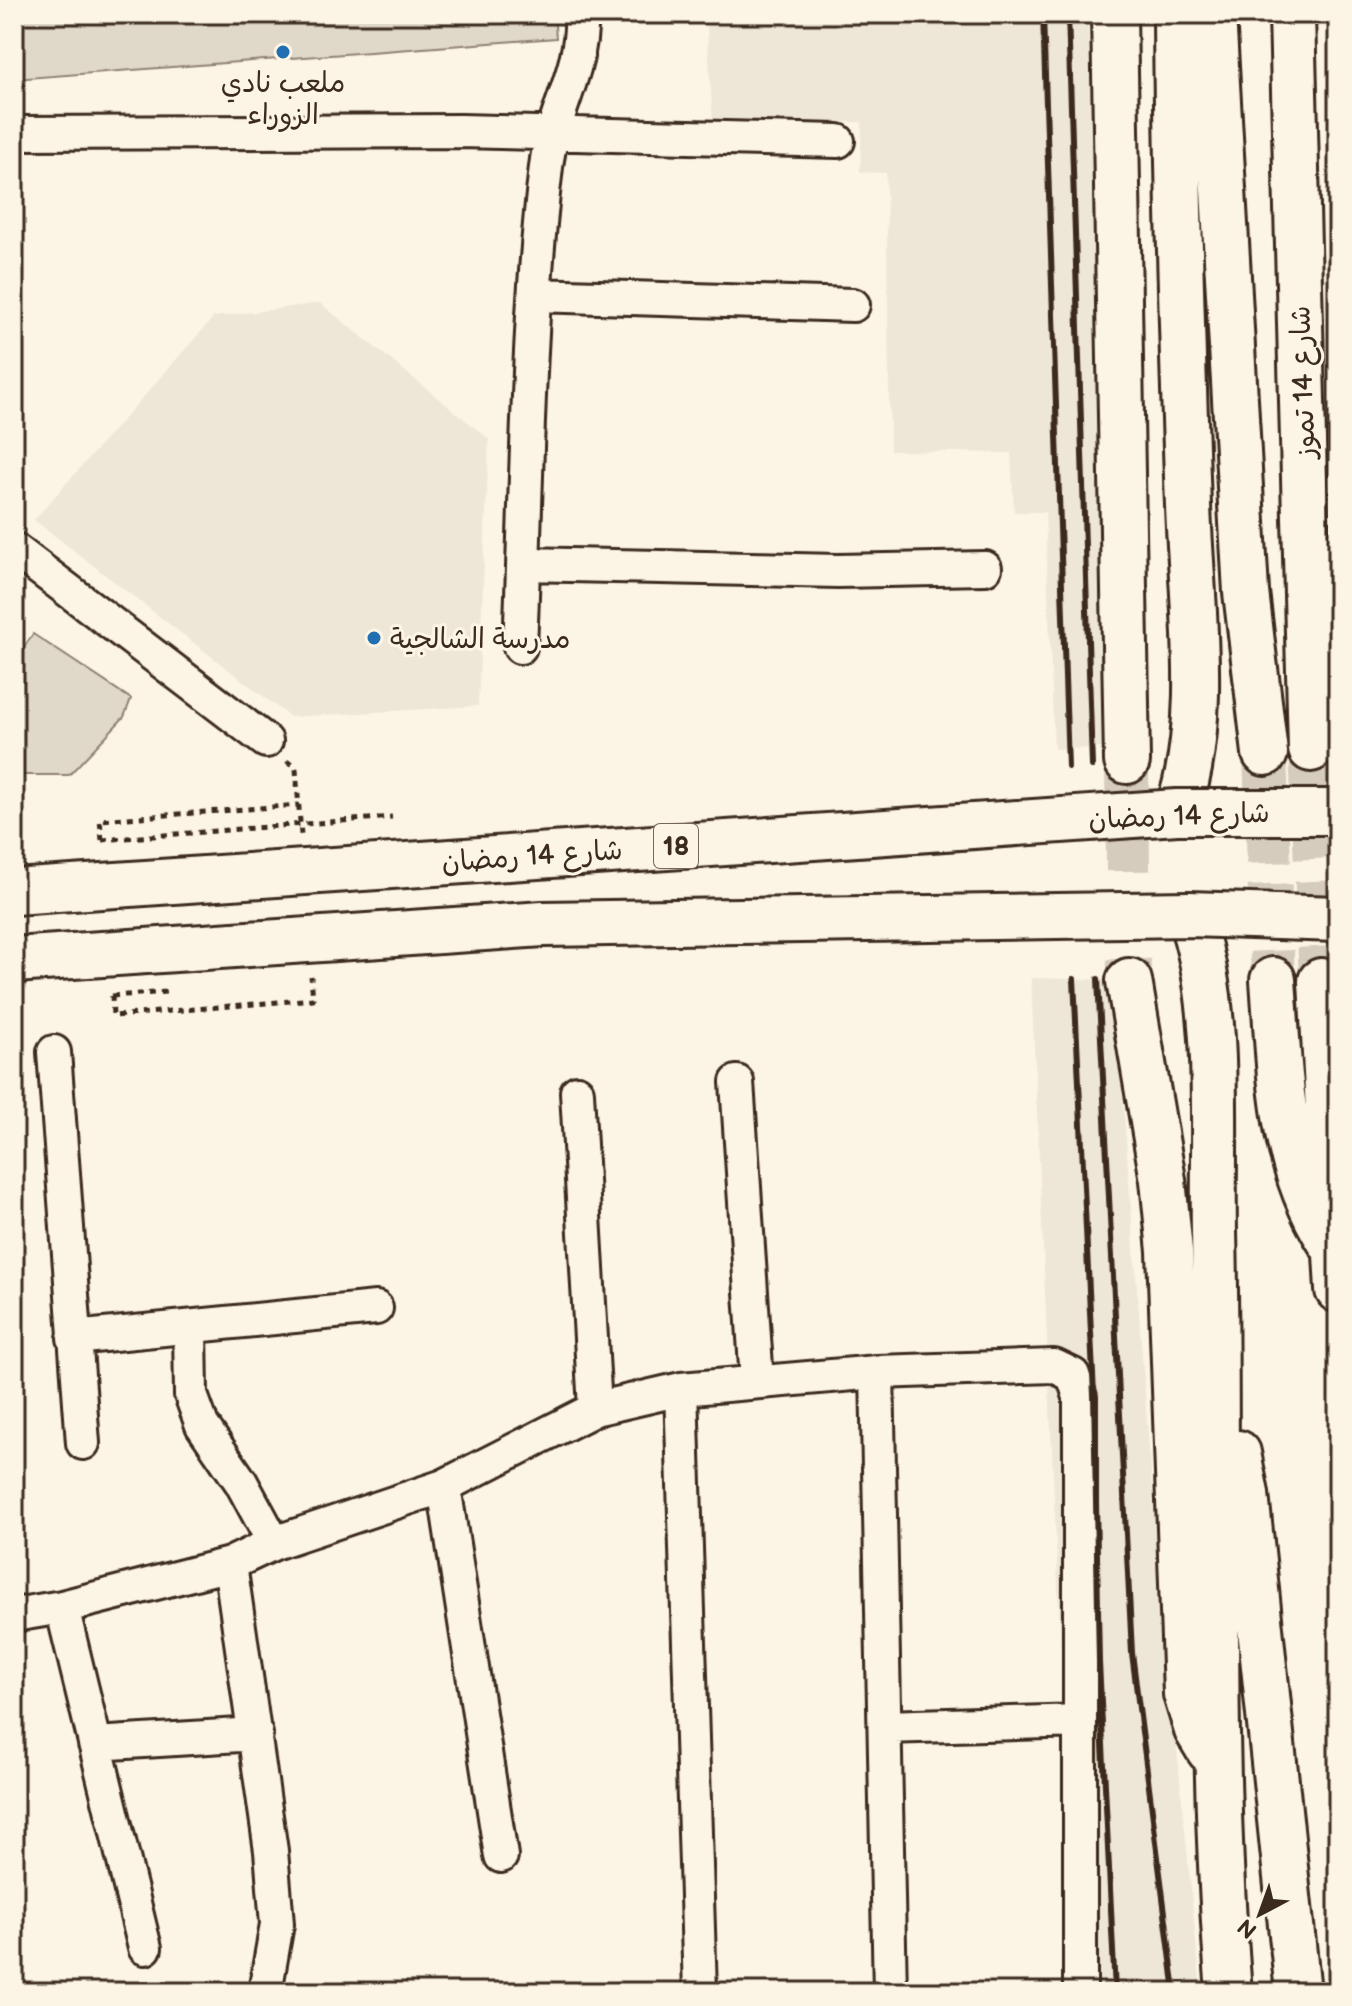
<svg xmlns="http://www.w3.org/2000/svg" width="1352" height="2006" font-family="'Balsamiq Sans','Playpen Sans Arabic',sans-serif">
<rect width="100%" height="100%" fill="#fcf5e5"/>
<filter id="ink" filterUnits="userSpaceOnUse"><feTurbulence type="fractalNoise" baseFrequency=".0125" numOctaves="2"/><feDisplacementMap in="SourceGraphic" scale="16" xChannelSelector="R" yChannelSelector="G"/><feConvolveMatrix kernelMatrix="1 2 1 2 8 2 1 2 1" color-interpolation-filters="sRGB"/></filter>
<g filter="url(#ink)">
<path fill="#eee6d6" d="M706,14H1087L1120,748L1054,749L1045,512H1014L1011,453L890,451L886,173L860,172L862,122L713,123Z
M320,303L489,439L478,706L290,717L34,520L214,317Z
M1031,978L1114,980L1155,1528L1201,1992H1076Z"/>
<path fill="#e0d8c8" stroke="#8e8173" stroke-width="2" d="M14,14H554L556,38L14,79Z
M33,634L131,699L124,717L69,775H14V662Z"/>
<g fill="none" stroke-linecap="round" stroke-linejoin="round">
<path stroke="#d5ccbd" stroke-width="44" stroke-dasharray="44 22" stroke-linecap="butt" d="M1311,749L1321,981
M1265,753L1273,980
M1127,761L1129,981"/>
<defs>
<path id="minor" d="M14,133L461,131L838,141
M535,295L853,305
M14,549L266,741
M524,564L838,571L985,568
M520,647C527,487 527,325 546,167C552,113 584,69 581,14
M54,1052L83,1443
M737,1082L757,1382
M577,1092L595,1409
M190,1328L191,1395L202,1425L241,1482L274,1543
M74,1338L376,1308
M877,1372L890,1992
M681,1389L700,1992
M444,1486L501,1856
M230,1564L271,1851L277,1924L265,1992
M62,1607L145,1948
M14,1615L62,1607L230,1564L274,1543L444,1486L595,1409L681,1389L877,1372L1054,1366L1073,1375L1080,1397V1992
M885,1727L1080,1721
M95,1744L256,1734"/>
<path id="primary" d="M1114,14L1127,761
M1176,14C1177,178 1182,341 1188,505C1191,598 1210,725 1177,812
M1213,14L1246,592L1265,753
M1292,14L1311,749
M1189,914C1223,1006 1212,1134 1214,1232C1220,1485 1208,1739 1229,1992
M1273,980C1280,1072 1279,1163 1331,1243
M1129,981L1163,1180L1170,1251L1186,1694L1197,1730L1209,1750
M1321,981L1338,1290
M1238,1453L1246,1494L1298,1992"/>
</defs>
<use href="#minor" stroke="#3b2a1e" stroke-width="38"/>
<use href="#primary" stroke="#3b2a1e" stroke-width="50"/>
<path stroke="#3b2a1e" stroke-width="5" stroke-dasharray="6 6" stroke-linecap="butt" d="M287,761L296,769L301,835
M102,840L100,820L299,805
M112,996L113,1016L313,999L311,976"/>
<use href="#minor" stroke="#fcf5e5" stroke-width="32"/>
<use href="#primary" stroke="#fcf5e5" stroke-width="44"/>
<path stroke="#3b2a1e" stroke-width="6" d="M1043,14L1068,767
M1068,14L1092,766
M1074,979L1094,1395L1099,1662L1115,1992
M1098,979L1132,1653L1175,1992"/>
<defs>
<path id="primary-bridge" d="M14,892L1177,812H1338
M14,960L543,924L1189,914L1338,919"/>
</defs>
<use href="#primary-bridge" stroke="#3b2a1e" stroke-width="50" stroke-linecap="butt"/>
<path stroke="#3b2a1e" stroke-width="5" stroke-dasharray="6 6" stroke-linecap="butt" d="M102,840L392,817
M112,996L167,992"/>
<use href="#primary-bridge" stroke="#fcf5e5" stroke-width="44"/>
</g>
</g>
<g fill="#1f6fb2" stroke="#fcf5e5" stroke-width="3">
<circle cx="283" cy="52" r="8"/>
<circle cx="374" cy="638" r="8"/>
</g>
<g text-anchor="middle" stroke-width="6" stroke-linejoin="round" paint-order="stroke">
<rect fill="#fcf5e5" stroke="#75675a" stroke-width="2" x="654" y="824" width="44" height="44" rx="6"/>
<g font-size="26" font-weight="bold" fill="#3b2a1e">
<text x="676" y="855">18</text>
</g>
<g font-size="28" fill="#3b2a1e" stroke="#fcf5e5">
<text x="283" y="92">ملعب نادي<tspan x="283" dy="32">الزوراء</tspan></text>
<text x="390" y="648" text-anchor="start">مدرسة الشالجية</text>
</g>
<g font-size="28" fill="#3b2a1e" stroke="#fcf5e5">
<text transform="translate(1302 382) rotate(-92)" y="10">شارع 14 تموز</text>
<text transform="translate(1179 815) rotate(-2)" y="10">شارع 14 رمضان</text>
<text transform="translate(532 855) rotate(-4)" y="10">شارع 14 رمضان</text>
</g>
</g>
<rect width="1352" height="2006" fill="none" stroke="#fcf5e5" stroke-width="48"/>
<rect x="24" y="24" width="1304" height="1958" fill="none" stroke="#3b2a1e" stroke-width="3" filter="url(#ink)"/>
<g transform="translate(1260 1914) rotate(221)" stroke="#fcf5e5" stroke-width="6" paint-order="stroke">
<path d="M0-6L14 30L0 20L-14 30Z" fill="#3b2a1e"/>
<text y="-12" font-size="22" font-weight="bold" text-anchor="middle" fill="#3b2a1e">N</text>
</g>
</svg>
